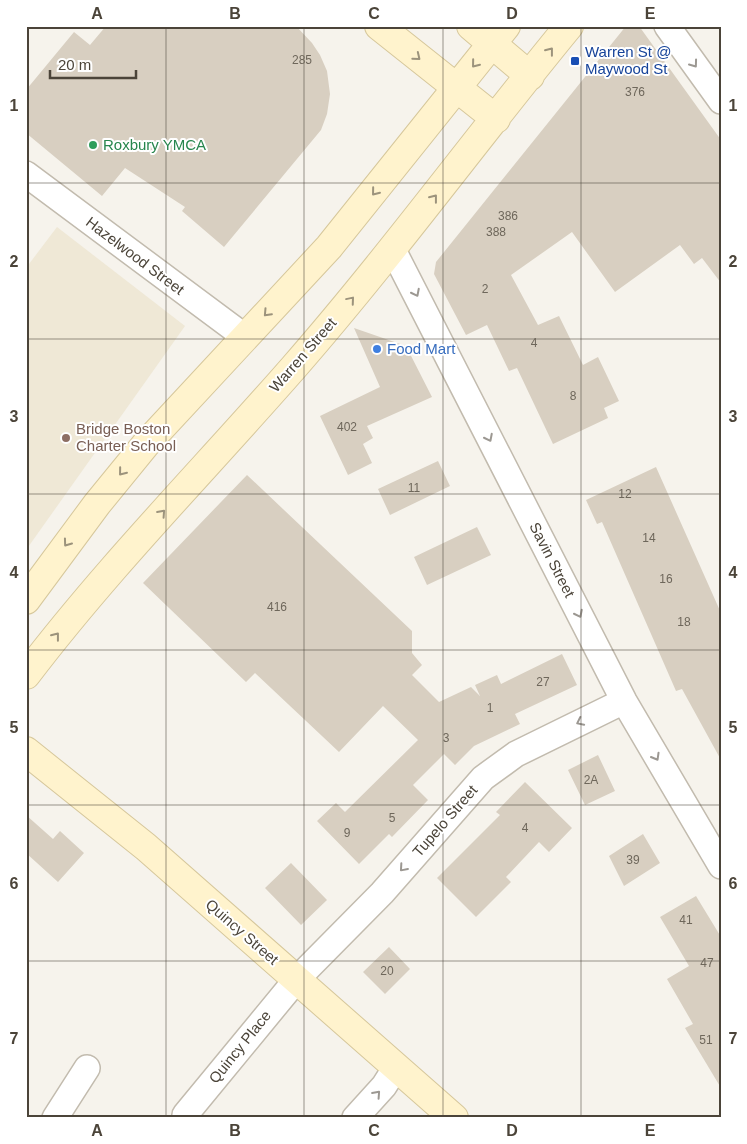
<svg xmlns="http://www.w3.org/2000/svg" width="747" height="1144" font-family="Arial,sans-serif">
<rect width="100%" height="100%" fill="#f6f3ec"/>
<path fill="#efe8d6" d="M57,227L185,326L26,550V268Z"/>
<path fill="#d8cfc1" d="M106,26H296L312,43L320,55L327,71L330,94L327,114L321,130L224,247L182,211L185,207L125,168L102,196L26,133V90L74,32L90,45Z
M626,26H639L721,140V283L702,258L694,264L680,245L615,292L572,232L511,275L538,325L559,316L583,365L598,357L619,401L604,408L608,418L553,444L517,368L509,371L487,325L466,335L434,274L436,262Z
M354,328L406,346L432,397L367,426L373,438L363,444L372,463L348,475L320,416L380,387Z
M438,461L450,486L390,515L378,489Z
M656,467L721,613V760L682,689L676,691L602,522L597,524L586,500Z
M247,475L412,631V653L422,665L412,675L439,702L471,687L480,696L475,685L497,675L501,684L562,654L577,685L515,714L520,724L474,746L455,765L444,754L413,785L428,800L392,837L389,834L359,864L317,821L336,803L345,812L418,740L383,706L339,752L255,673L246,682L143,583Z
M477,527L491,555L427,585L414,557Z
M598,755L615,791L585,805L568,770Z
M525,782L572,828L549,852L539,842L506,877L511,882L476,917L437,878L500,815L496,812Z
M26,815L53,839L60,831L84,853L58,882L26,853Z
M643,834L660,863L624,886L609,856Z
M291,863L327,900L301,925L265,888Z
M696,896L721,937V1088L685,1028L693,1024L667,979L689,966L660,917Z
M389,947L410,969L385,994L363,972Z"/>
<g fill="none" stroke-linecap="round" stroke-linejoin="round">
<defs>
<path id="minor" d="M667,26L721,101
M26,174L245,337
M393,250L624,701L721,866
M185,1115L297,979L382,893L483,778L516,754L624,701
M55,1118L87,1068
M355,1118L384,1086L396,1067"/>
<path id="secondary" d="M379,26L496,119
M471,26L530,76
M26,600L97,504L146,444L329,247L506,26
M26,675C109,566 204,470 294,367C390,257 476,139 569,26
M26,751L146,847L454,1118"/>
</defs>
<use href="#minor" stroke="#c2bbae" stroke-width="28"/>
<use href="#secondary" stroke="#d6c79b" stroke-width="30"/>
<use href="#minor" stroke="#fff" stroke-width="25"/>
<use href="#secondary" stroke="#fff3cd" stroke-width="28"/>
</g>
<defs><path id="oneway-chevron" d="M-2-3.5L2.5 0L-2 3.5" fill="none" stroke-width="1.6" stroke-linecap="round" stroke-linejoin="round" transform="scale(1.25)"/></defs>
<g stroke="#9c937c">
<use href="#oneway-chevron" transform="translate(550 51) rotate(-52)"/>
<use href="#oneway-chevron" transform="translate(417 57) rotate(39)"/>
<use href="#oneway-chevron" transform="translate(475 64) rotate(129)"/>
<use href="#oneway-chevron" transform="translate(375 192) rotate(129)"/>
<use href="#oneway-chevron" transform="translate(434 198) rotate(-52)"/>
<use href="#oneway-chevron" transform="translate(351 300) rotate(-50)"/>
<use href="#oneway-chevron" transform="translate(267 313) rotate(133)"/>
<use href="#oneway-chevron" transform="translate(122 472) rotate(129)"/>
<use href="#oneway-chevron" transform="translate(162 513) rotate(-48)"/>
<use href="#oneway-chevron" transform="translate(67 543) rotate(126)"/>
<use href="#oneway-chevron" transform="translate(56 636) rotate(-52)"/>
</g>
<g stroke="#9c9892">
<use href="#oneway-chevron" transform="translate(694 64) rotate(54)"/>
<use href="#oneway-chevron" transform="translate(416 293) rotate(63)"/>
<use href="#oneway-chevron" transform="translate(489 438) rotate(63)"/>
<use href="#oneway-chevron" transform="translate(579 614) rotate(63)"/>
<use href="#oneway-chevron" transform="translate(580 722) rotate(154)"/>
<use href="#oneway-chevron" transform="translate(656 757) rotate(60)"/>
<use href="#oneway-chevron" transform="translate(403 868) rotate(131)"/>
<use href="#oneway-chevron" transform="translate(377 1094) rotate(-48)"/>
</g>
<path fill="none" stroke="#4b4439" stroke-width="1" stroke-opacity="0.55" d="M166,26V1118M304,26V1118M443,26V1118M581,26V1118M26,183H721M26,339H721M26,494H721M26,650H721M26,805H721M26,961H721"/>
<rect fill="#1a4fb4" stroke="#fff" stroke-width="2" x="570" y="56" width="10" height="10" rx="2.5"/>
<circle fill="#2e9e5b" stroke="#fff" stroke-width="2" cx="93" cy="145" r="5"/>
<circle fill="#3f7fe0" stroke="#fff" stroke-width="2" cx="377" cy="349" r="5"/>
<circle fill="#8d6e63" stroke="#fff" stroke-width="2" cx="66" cy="438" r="5"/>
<g text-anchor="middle" stroke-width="4" stroke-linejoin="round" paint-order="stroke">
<g font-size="12" fill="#6e675b">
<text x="302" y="64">285</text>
<text x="635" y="96">376</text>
<text x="508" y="220">386</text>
<text x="496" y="236">388</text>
<text x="485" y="293">2</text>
<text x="534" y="347">4</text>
<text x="573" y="400">8</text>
<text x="347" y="431">402</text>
<text x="414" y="492">11</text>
<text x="625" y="498">12</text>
<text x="649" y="542">14</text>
<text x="666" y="583">16</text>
<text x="277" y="611">416</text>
<text x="684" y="626">18</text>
<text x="543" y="686">27</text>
<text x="490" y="712">1</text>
<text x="446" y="742">3</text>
<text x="591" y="784">2A</text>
<text x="392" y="822">5</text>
<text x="525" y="832">4</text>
<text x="347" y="837">9</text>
<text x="633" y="864">39</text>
<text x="686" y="924">41</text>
<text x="707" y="967">47</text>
<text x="387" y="975">20</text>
<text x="706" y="1044">51</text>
</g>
<g font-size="15" fill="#164399" stroke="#fff" text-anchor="start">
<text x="585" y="57">Warren St @<tspan x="585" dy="17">Maywood St</tspan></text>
</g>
<g font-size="15" fill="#27864d" stroke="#fff" text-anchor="start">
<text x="103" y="150">Roxbury YMCA</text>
</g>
<g font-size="15" fill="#4b4439" stroke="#fff">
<text transform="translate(135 256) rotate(37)" y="5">Hazelwood Street</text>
<text transform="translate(303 355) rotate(-49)" y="5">Warren Street</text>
<text transform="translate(552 560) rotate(63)" y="5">Savin Street</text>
<text transform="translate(445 821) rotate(-49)" y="5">Tupelo Street</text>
<text transform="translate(242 932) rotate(41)" y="5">Quincy Street</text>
<text transform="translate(240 1047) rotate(-51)" y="5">Quincy Place</text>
</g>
<g font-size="15" fill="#366cbe" stroke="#fff" text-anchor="start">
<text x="387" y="354">Food Mart</text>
</g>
<g font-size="15" fill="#785e54" stroke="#fff" text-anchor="start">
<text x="76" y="434">Bridge Boston<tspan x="76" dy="17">Charter School</tspan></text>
</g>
</g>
<rect width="747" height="1144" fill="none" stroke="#ffffff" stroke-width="55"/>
<path d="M50 70v8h86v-8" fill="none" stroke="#4b4439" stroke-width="2.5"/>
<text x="58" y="70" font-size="15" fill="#4b4439" stroke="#ffffff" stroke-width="4" paint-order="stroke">20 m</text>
<rect x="28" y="28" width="692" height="1088" fill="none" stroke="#4b4439" stroke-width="2"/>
<g font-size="16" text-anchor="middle" font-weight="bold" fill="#4b4439">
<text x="97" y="19">A</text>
<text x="235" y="19">B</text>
<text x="374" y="19">C</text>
<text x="512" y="19">D</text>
<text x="650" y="19">E</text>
<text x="14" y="111">1</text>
<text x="733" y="111">1</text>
<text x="14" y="267">2</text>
<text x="733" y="267">2</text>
<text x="14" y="422">3</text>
<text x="733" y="422">3</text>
<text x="14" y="578">4</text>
<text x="733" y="578">4</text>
<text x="14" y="733">5</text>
<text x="733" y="733">5</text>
<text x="14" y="889">6</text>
<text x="733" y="889">6</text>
<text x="14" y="1044">7</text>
<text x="733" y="1044">7</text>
<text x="97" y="1136">A</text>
<text x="235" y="1136">B</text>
<text x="374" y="1136">C</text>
<text x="512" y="1136">D</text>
<text x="650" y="1136">E</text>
</g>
</svg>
